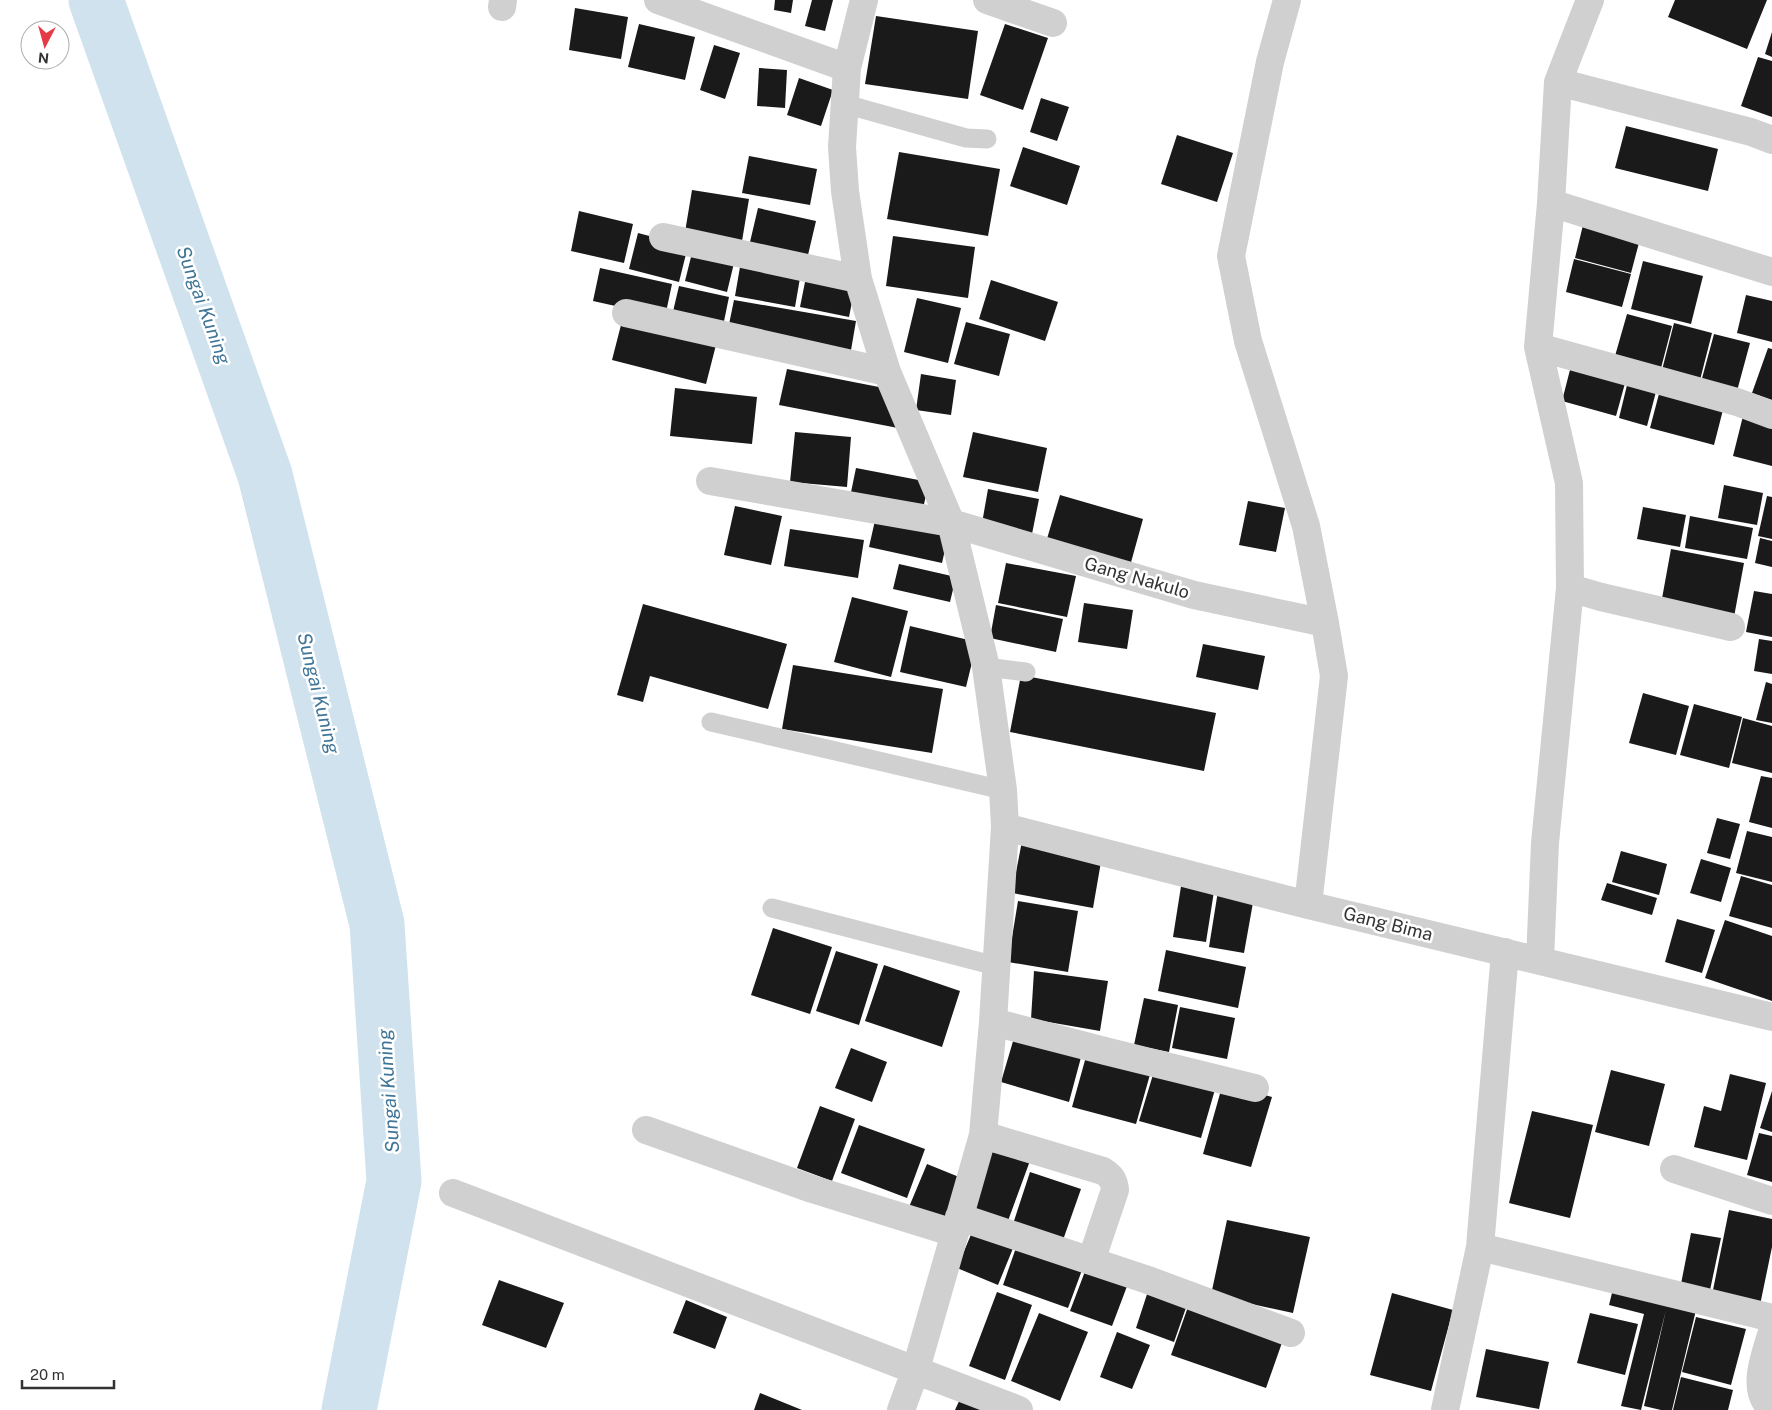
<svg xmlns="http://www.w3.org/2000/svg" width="1772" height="1410" font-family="'Public Sans',sans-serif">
<rect width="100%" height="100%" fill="#fff"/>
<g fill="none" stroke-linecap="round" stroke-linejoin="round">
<path stroke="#cfe2ee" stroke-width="55" d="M96,0L265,475L377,924L394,1181L349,1410"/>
</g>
<path fill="#1a1a1a" d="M775,0H793L791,13L774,10Z
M812,0H833L825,31L805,26Z
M1675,0H1767L1747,49L1668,17Z
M575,8L628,17L621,59L569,50Z
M876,16L978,31L968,99L865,84Z
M639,24L695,37L685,80L628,67Z
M1005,24L1048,38L1023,110L980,95Z
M1772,32V57L1765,54Z
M714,45L740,53L725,99L700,90Z
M1758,57L1772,61V117L1741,106Z
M759,68L787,70L785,108L757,106Z
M799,78L833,90L821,126L787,115Z
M1041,98L1069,107L1057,141L1030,132Z
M1626,126L1718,149L1708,191L1615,168Z
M1177,135L1233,153L1217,202L1161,184Z
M1023,147L1080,166L1067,205L1010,186Z
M899,152L1000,169L988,236L887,219Z
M749,156L817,169L810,205L742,193Z
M692,190L749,199L742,241L685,232Z
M758,208L816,221L808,255L750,242Z
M579,211L633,224L624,263L571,251Z
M1583,225L1640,239L1631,273L1575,258Z
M638,233L688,246L679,282L629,269Z
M893,236L975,247L968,298L886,286Z
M693,249L735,259L727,292L685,281Z
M1574,259L1631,274L1622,307L1566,292Z
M1643,261L1703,276L1691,324L1631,309Z
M740,267L800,278L795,307L735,296Z
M600,268L672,284L665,317L593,301Z
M806,277L855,287L849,317L800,307Z
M991,280L1058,302L1045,341L979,319Z
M679,286L729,297L722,331L671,320Z
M1746,295L1772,301V342L1737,333Z
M917,298L961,308L948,363L904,352Z
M734,300L856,321L850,356L727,334Z
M1627,314L1672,326L1661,368L1615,356Z
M622,321L716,345L706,384L612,360Z
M966,322L1010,334L999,376L954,364Z
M1674,323L1712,333L1700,380L1662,370Z
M1714,334L1750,343L1737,391L1701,382Z
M1768,348L1772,349V400L1752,393Z
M1572,362L1627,376L1616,416L1562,401Z
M787,369L884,388L898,428L779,405Z
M921,374L956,380L951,415L916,410Z
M1628,381L1657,388L1647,426L1619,418Z
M675,388L757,397L752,444L670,436Z
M1660,390L1724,406L1714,445L1650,428Z
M1743,416L1772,423V466L1733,456Z
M795,432L851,437L847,487L790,482Z
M973,432L1047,448L1038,492L963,477Z
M856,468L929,482L922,513L850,497Z
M1724,485L1763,493L1757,525L1718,518Z
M988,489L1039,499L1031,539L981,529Z
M1060,495L1143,519L1130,566L1046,542Z
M1767,496L1772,497V539L1758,536Z
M1248,501L1285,508L1276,552L1239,545Z
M735,506L782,516L771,565L724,555Z
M1643,507L1686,515L1680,547L1637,539Z
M876,516L949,532L942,563L869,547Z
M1690,516L1753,528L1747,559L1685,548Z
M790,529L864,540L858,578L784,566Z
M1760,538L1772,541V567L1755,563Z
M1671,549L1744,563L1734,617L1661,604Z
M1006,563L1076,576L1067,617L998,603Z
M899,564L956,577L950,602L893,589Z
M1754,591L1772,594V637L1746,632Z
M852,597L908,611L891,677L834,662Z
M1084,603L1133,610L1127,649L1078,642Z
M643,604L787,644L768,709L650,676L643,702L617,695Z
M996,605L1063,619L1056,652L990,638Z
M910,626L977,642L966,687L900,672Z
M1759,639L1772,641V674L1754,671Z
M1203,644L1265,656L1258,690L1196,677Z
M793,665L943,689L932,753L782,729Z
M1021,675L1216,713L1204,771L1010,732Z
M1766,682L1772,684V723L1756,720Z
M1643,693L1689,706L1676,755L1629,743Z
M1694,704L1742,717L1729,768L1680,755Z
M1743,718L1772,726V773L1732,763Z
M1761,776L1772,778V828L1749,822Z
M1717,818L1740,824L1730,859L1707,853Z
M1747,831L1772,837V882L1736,873Z
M1022,841L1102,856L1093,908L1012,893Z
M1621,851L1667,864L1659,895L1612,882Z
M1701,859L1731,868L1721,902L1690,893Z
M1741,876L1772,885V928L1729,916Z
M1182,880L1215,885L1206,942L1173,937Z
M1607,883L1657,898L1652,915L1601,900Z
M1218,891L1254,897L1244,953L1209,947Z
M1018,901L1078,911L1068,972L1008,962Z
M1677,919L1715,930L1702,973L1665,962Z
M1725,920L1772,936V1001L1705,978Z
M773,928L832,947L810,1014L751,995Z
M1166,950L1246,967L1238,1008L1158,991Z
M836,951L878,964L859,1025L816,1011Z
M884,965L960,991L942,1047L865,1021Z
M1034,971L1108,981L1100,1031L1031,1019Z
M1144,998L1178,1005L1169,1052L1134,1045Z
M1180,1007L1235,1018L1227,1059L1172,1048Z
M1016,1031L1083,1050L1069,1102L1001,1082Z
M851,1048L887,1062L872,1102L835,1088Z
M1087,1053L1151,1071L1136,1124L1072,1107Z
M1155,1068L1216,1086L1201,1138L1139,1121Z
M1611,1070L1665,1084L1649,1146L1595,1132Z
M1730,1074L1766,1083L1747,1160L1694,1147L1704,1106L1721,1111Z
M1223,1083L1272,1097L1251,1167L1203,1154Z
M1772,1091V1132L1760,1128Z
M820,1106L855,1119L832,1181L797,1168Z
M1532,1111L1593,1125L1570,1218L1509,1203Z
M859,1125L925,1149L907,1198L841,1173Z
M1759,1133L1772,1136V1182L1747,1175Z
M993,1144L1031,1158L1005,1229L967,1214Z
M927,1164L964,1179L945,1222L909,1207Z
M1030,1172L1081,1189L1063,1240L1013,1224Z
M1729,1210L1772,1219V1247L1759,1310L1711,1300Z
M1227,1220L1310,1237L1293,1313L1211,1295Z
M975,1225L1016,1241L998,1285L957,1268Z
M1691,1233L1721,1238L1709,1295L1680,1289Z
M1019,1239L1085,1262L1068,1308L1003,1285Z
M1087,1266L1129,1281L1112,1326L1070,1311Z
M499,1280L564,1303L546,1348L482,1325Z
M1614,1285L1697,1306L1672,1410H1661L1644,1406L1666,1310L1641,1410L1621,1406L1644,1314L1609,1305Z
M1149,1288L1188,1302L1174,1342L1136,1328Z
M997,1292L1032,1305L1005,1380L969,1366Z
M1392,1293L1453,1310L1431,1391L1370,1375Z
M686,1300L727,1317L715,1349L673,1333Z
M1189,1304L1284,1337L1266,1388L1171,1355Z
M1039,1313L1088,1332L1060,1401L1011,1381Z
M1590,1313L1638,1324L1625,1375L1577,1363Z
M1696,1317L1746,1329L1731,1385L1682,1372Z
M1117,1332L1150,1345L1132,1389L1100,1377Z
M1486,1349L1549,1362L1539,1409L1476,1397Z
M1681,1377L1733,1390L1728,1410H1673Z
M760,1393L802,1410H754Z
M960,1399L985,1410H955Z"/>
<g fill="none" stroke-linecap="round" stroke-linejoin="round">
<path stroke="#d0d0d0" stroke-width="19" d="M845,104L966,138L987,139
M986,667L1026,672
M711,722L1003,790
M772,908L996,966"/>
<path stroke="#d0d0d0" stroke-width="28" d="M658,0L847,68
M864,0L847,68L842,147L845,191L858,279L887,372L951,523L986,667L1003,790L1005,827L993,1022L983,1135L916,1369L901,1410
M987,0L1053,23
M1287,0L1270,62L1231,256L1248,341L1306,526L1325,623L1334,676L1308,905
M502,7L503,0
M1558,82L1751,132L1772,140
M1551,203L1772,272
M663,237L858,279
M626,313L887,372
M1538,347L1737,402L1772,415
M710,481L951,523L1194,595L1325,623
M1570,588L1601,597L1731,627
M1005,827L1308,905L1772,1017
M1540,960L1545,843L1570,588L1569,483L1538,347L1551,203L1558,82L1590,0
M993,1022L1105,1051L1255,1088
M646,1130L812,1189L954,1233
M983,1135L1103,1171C1111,1176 1114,1180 1115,1190L1091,1261
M1674,1169L1772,1201
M453,1193L1019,1410
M959,1217L1148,1280L1291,1333
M1480,1247L1772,1318
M1772,1332C1765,1356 1750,1390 1772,1409
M1445,1410L1480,1247L1505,952"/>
</g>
<g text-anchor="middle" stroke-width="5" stroke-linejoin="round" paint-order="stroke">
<g font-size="18" fill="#333" stroke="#fff">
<text transform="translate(1137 578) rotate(16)" y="6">Gang Nakulo</text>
<text transform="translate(1388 924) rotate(14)" y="6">Gang Bima</text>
</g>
<g font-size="19" font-style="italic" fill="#3f7597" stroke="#fff">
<text transform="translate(204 305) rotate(70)" y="7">Sungai Kuning</text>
<text transform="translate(319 693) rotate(76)" y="7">Sungai Kuning</text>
<text transform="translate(388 1091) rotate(-94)" y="7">Sungai Kuning</text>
</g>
</g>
<g transform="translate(45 45) rotate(186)"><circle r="24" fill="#ffffff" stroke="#adadad"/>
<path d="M0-4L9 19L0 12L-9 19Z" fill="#e63946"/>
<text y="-8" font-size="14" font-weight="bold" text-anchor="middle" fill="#333333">N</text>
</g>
<path d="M22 1380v8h92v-8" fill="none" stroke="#333333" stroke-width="2.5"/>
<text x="30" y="1380" font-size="15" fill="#333333" stroke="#ffffff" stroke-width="4" paint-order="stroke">20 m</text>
</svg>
